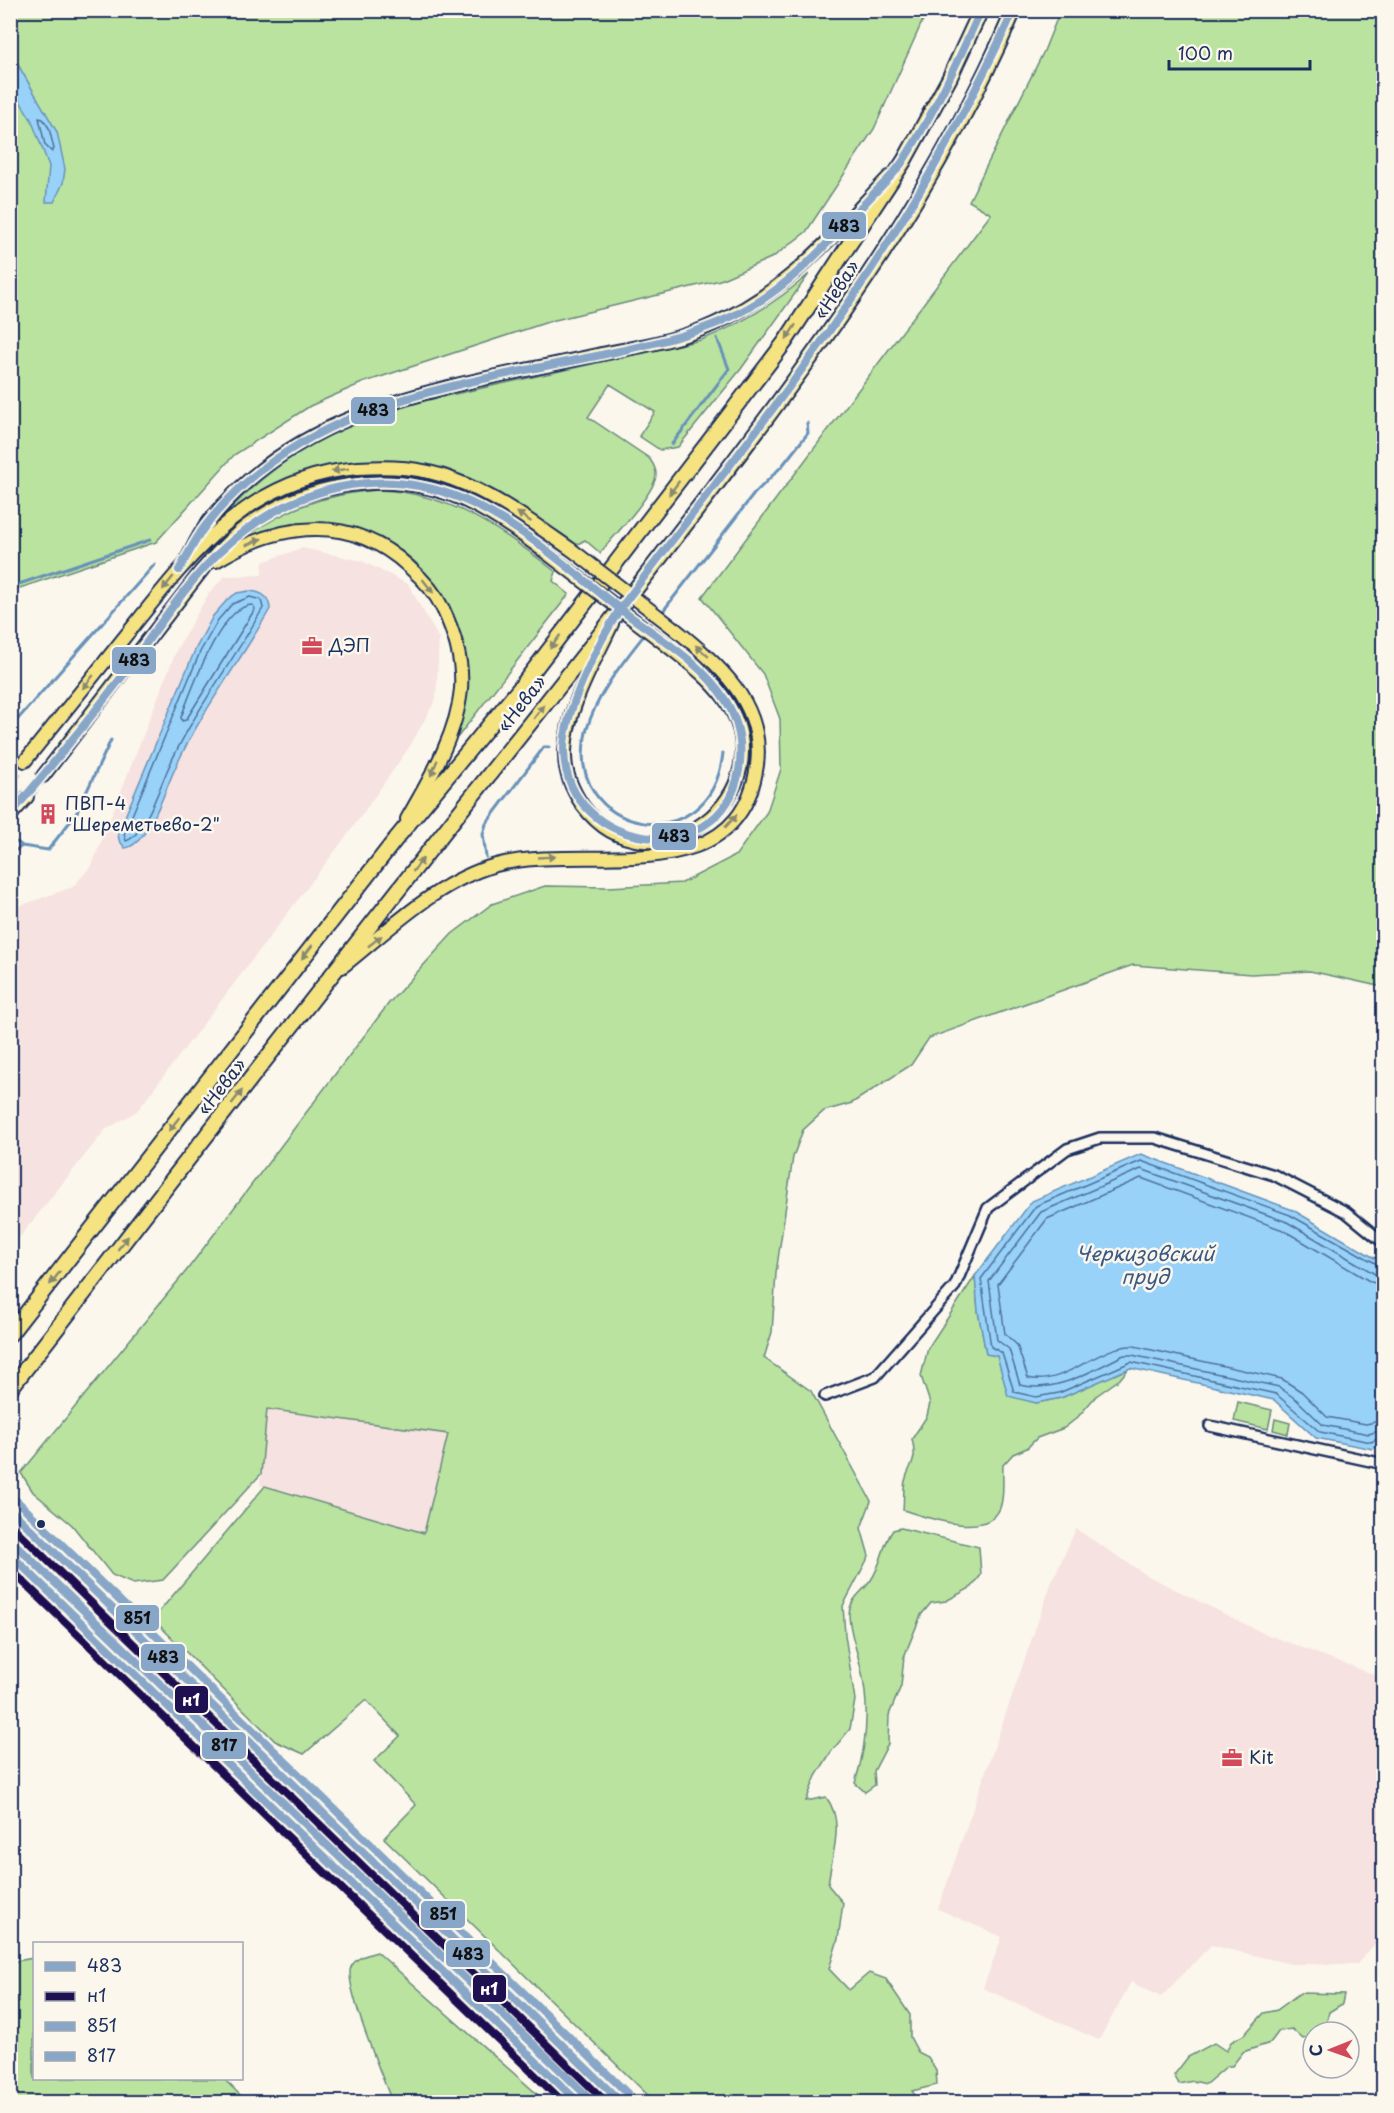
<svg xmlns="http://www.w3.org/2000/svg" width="1394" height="2113" font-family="'Playpen Sans',sans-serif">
  <rect width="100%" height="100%" fill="#fbf7ec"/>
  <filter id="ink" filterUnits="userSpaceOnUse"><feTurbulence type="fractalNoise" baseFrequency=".0167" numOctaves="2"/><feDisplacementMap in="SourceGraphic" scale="12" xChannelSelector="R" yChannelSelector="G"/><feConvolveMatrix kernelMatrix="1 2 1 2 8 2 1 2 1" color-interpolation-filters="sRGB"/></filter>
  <g filter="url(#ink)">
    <path fill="#f6e2e0" d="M302,548L362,561L408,584L439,639L436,699L410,746L354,826L137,1111L105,1130L11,1248V909L73,887L92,865L177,649L209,593L225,576L262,575L263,562Z
      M267,1409L448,1434L424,1533L260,1485Z
      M1076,1529L1148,1576L1263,1633L1383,1678V1935L1357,1964H1291L1211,1945L1161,1997L1131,1982L1099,2040L983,1988L1002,1937L938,1909L1051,1584Z"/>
    <path fill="#bae39f" stroke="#6a897e" stroke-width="1.5" d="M15,11H927L874,129L806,232L773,257L720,280L551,321L362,383L310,406L234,455L156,542L11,591L10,16Z
      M1060,11H1383V987L1310,971L1251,974L1133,965L929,1038L911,1065L852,1103L824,1111L803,1130L793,1157L776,1273L772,1332L764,1358L811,1391L871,1501L861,1528L869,1556L843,1606L845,1635L855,1700L850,1729L831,1752L816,1776L806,1801L826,1797C846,1823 831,1855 828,1885L843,1903L838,1939L829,1969L849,1990L869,1973L886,1979L910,2015V2037L918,2052L928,2057L936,2070L937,2085L912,2091L920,2102H655L384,1838L416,1805L374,1761L400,1736L366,1700L304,1754L275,1741L153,1619L265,1486L424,1533L448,1434L267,1409L261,1474L163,1580L133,1584L112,1575L72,1525L33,1492L21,1473L187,1270L389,1003L452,934L492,904L545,886L609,887L682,883L736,855L767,812L781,769L780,719L763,674L702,597L991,214L969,201L1044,51Z
      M809,274L741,369L678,447L660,450L639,436L655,412L610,384L588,417L649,458C654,465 658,472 655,480C649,499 614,536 600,553L585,540L576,545C543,523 512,498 476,482C387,442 299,461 223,517C278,455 344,422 423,401L701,340C742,324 776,303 809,274Z
      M378,490C449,492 501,529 556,572L553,581L569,594L457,738C500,595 373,474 236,544C280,510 323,494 378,490Z
      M975,1276L978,1311L986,1353L997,1356L1036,1403L1061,1398L1129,1368L1120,1379L1096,1396L1077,1418L1064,1428L1037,1438L1027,1448L1013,1454L1003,1465C1002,1479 1005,1495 1000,1508C987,1540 926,1517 903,1510C904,1501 903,1490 905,1481C910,1461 918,1465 912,1439L927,1416L930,1403L921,1376L928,1348Z
      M1238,1402L1272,1410L1268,1429L1234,1421Z
      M1275,1419L1290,1423L1288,1434L1273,1430Z
      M901,1528L979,1547L981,1575L972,1587L946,1601L931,1603L921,1615L904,1657L901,1686L889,1715L888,1744L874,1771L875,1785L865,1792L855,1783C867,1745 870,1707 861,1669C858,1652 849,1632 849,1614C850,1598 863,1592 871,1580C882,1564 882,1545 893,1530Z
      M377,1952L546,2102H392C384,2080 343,1984 351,1967C356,1957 367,1955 377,1952Z
      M34,1958V2078L224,2079L247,2102H11V1962Z
      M1300,1993L1344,1994L1342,2004L1329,2012L1326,2025L1320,2032H1313V2036L1303,2039L1292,2029L1279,2031L1270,2043L1243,2052L1232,2066H1227L1206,2084L1193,2081L1179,2084L1174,2075L1188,2057L1214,2043L1226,2051L1231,2042L1244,2035L1264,2013L1277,2010Z"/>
    <path fill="#99d2f8" stroke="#6791ba" stroke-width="1.5" d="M17,63L57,132L65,169L63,183L54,202H46L49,166L31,119L11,87V65Z
      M249,591C262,592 269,596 270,609C239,664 198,715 173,773C165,791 147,846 125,848L119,840L118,833L195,650L213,616L228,599L237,593Z
      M1141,1154L1293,1210L1383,1263V1441L1373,1449L1316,1438L1274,1400L1130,1368L1061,1398L1036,1403L1008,1396L997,1356L986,1354L978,1311L975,1276L1032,1201Z"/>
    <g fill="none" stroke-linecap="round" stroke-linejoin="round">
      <path stroke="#4d709c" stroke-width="1.5" d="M39,118L43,119L49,128L54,149L52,152L45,145Z
        M250,597L261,600L263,608C232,663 192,714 167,771C160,787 143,837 126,841L124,834L128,825L200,652L218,620L232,604Z
        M253,605L255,609L186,720L182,721L181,717C192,691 220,604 253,605Z
        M1384,1268L1290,1215L1141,1161L1036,1206L981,1279L991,1347L1002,1353L1014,1392L1036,1397L1059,1393L1131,1362L1276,1394L1320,1432L1371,1442L1384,1436
        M1384,1276L1375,1274L1287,1222L1141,1169L1041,1212L989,1281L997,1340L1009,1349L1020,1385C1057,1394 1092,1370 1124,1355H1132L1279,1387L1297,1400L1323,1425L1369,1434L1384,1429
        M1384,1285L1371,1282L1283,1230L1141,1178L1047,1219L998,1284L1005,1334L1017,1345L1028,1378C1066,1387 1098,1344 1134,1346L1282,1379L1302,1392L1327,1417L1366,1424L1384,1420"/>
      <path stroke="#6791ba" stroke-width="3" d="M672,444L729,369L717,338
        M10,587L150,540
        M660,615L754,494L782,466L808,433L807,423
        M645,634C622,663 596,695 586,732C561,833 711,865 723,753
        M10,728L155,564
        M17,842L22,846L48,850L76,814L111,740
        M10,854L22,846
        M486,857L483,834L486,824L544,747H549
        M10,867L13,873"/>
      <path stroke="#cecfd0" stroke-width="12" stroke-dasharray="12 6" stroke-linecap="butt" d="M10,781L25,761
        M27,797L43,776"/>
      <g stroke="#1b2f5e" stroke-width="14">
        <path id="minor" d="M825,1396L875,1377L955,1286L988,1208L1067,1149L1100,1138H1155L1274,1175L1346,1212L1384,1243
          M1210,1426L1384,1464"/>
      </g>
      <g stroke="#1b2f5e" stroke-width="16">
        <path id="major" d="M216,561C279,522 351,513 409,567C423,579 435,592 443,609C455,634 463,661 461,689C457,735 429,780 407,819
          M185,563C192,550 198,535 207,524C301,402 457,386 597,355C636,347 678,341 714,324C791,289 832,236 889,177
          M612,624C594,663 567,707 565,751C564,770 572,790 583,806C651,897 792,794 724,698C708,676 685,660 664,643
          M25,761C59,719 93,676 127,634C191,554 248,477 358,468C390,466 421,467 452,479C496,495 533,523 572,550
          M43,776L202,570C218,552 235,533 255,520C318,479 403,470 470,503C503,519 532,542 561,564
          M10,816L27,797
          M342,967C389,930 437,881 496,865C583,841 739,897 757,765C765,703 718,664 675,629
          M10,1509L621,2102
          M10,1554L578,2102"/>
      </g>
      <g stroke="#1b2f5e" stroke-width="18">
        <path id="highway" d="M10,1334L395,840L520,688L785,342L904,161L949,79L981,10
          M10,1389C180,1169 350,950 523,732C589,649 654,566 718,482C833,332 939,185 1014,10"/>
      </g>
      <use href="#minor" stroke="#fbf7ec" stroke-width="9"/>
      <use href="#major" stroke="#f5e382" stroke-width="12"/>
      <use href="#highway" stroke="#f5e382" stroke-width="14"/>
      <g stroke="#1b2f5e" stroke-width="16" stroke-linecap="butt">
        <path id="major-bridge" d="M572,550L675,629
          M561,564L664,643"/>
      </g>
      <use href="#major-bridge" stroke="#f5e382" stroke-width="12"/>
      <g stroke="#fbf7ec" stroke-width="12">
        <path id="bus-1" d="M179,570C188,555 195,539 206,525C302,402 458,385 601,355C651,344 703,334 748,308C795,282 831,239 867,201C879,187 896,174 905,158C935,111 958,61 981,10
          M620,609C657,637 701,661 726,701C739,722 743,746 739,770C722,873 566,853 564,751C563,713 599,641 620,609Z
          M620,609C710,489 806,373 886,246C935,170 976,92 1014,10
          M10,815C49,769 87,722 124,674C150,639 174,601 203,569C269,496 366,460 460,498C520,523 570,570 620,609
          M10,1509L621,2102
          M10,1554L578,2102"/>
      </g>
      <g stroke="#fbf7ec" stroke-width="12">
        <path id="bus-2" d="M10,1524L606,2102
          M10,1569L563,2102"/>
      </g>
      <g stroke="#fbf7ec" stroke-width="12">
        <path id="bus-3" d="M17,1501L628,2094"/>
      </g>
      <g stroke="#fbf7ec" stroke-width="12">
        <path id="bus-4" d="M17,1546L585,2094"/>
      </g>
      <use href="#bus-1" stroke="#88a6c7" stroke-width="8"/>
      <use href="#bus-2" stroke="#1f1051" stroke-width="8"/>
      <use href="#bus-3" stroke="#88a6c7" stroke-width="8"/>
      <use href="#bus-4" stroke="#88a6c7" stroke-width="8"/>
    </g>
    <defs><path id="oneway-solid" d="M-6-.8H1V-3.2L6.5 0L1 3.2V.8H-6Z" transform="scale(1.5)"/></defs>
    <g fill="#888970">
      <use href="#oneway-solid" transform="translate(791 332) rotate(123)"/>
      <use href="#oneway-solid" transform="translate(340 470) rotate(171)"/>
      <use href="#oneway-solid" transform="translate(674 488) rotate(127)"/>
      <use href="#oneway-solid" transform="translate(524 517) rotate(-146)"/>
      <use href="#oneway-solid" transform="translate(254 542) rotate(-24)"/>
      <use href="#oneway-solid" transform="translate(168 583) rotate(129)"/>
      <use href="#oneway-solid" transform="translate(428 586) rotate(52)"/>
      <use href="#oneway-solid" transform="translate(555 642) rotate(127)"/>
      <use href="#oneway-solid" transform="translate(702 651) rotate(-139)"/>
      <use href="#oneway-solid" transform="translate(88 682) rotate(129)"/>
      <use href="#oneway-solid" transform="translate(539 712) rotate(-52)"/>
      <use href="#oneway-solid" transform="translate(434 768) rotate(113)"/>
      <use href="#oneway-solid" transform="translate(731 821) rotate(-48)"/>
      <use href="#oneway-solid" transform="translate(547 857) rotate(-3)"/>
      <use href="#oneway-solid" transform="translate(418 865) rotate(-52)"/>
      <use href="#oneway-solid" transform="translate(375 941) rotate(-38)"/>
      <use href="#oneway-solid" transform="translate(307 952) rotate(128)"/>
      <use href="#oneway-solid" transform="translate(237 1097) rotate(-52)"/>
      <use href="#oneway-solid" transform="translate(174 1124) rotate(128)"/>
      <use href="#oneway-solid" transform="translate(123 1243) rotate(-52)"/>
      <use href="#oneway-solid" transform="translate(55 1278) rotate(128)"/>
    </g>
  </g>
  <defs>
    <g id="office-bare" transform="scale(1.62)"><path d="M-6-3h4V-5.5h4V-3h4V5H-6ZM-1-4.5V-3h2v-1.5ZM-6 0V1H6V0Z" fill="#d1495b" stroke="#fbf7ec" stroke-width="2.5" paint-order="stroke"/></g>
    <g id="building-bare" transform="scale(1.62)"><path d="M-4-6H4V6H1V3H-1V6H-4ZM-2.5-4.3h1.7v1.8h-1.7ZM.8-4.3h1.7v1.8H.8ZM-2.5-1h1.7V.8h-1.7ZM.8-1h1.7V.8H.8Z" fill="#d1495b" stroke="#fbf7ec" stroke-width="2.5" paint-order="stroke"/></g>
  </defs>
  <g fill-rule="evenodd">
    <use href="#office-bare" x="312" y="646"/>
    <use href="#building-bare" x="48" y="814"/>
    <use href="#office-bare" x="1232" y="1758"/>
  </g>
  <circle fill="#1b2f5e" stroke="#fbf7ec" stroke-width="2" cx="41" cy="1524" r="5"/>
  <g text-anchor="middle" stroke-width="5" stroke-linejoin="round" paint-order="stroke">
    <g font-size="18" fill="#1b2f5e" stroke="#fbf7ec">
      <text transform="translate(837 290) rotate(-57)" y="6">«Нева»</text>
      <text transform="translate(522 704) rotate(-52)" y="6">«Нева»</text>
      <text transform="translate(222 1087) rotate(-52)" y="6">«Нева»</text>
    </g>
    <g font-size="18" fill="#1b2f5e" stroke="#fbf7ec" text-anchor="start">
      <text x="329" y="652">ДЭП</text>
      <text x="65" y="810">ПВП-4<tspan x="65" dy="21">"Шереметьево-2"</tspan></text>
      <text x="1249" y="1764">Kit</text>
    </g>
    <g font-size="20" font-style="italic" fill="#3a5884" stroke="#fbf7ec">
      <text x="1145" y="1261">Черкизовский<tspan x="1145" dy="23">пруд</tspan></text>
    </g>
  </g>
  <g stroke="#fbf7ec" stroke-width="2">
    <rect x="821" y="211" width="46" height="29" rx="6" fill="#88a6c7"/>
    <rect x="350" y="396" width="46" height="29" rx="6" fill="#88a6c7"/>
    <rect x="111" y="646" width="46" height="29" rx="6" fill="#88a6c7"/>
    <rect x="651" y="822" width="46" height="29" rx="6" fill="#88a6c7"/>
    <rect x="115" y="1604" width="45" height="28" rx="6" fill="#88a6c7"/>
    <rect x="140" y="1643" width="46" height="29" rx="6" fill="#88a6c7"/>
    <rect x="174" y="1685" width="35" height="29" rx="6" fill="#1f1051"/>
    <rect x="201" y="1731" width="46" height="29" rx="6" fill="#88a6c7"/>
    <rect x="420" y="1900" width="46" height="29" rx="6" fill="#88a6c7"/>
    <rect x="445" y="1939" width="46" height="29" rx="6" fill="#88a6c7"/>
    <rect x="472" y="1974" width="35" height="29" rx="6" fill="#1f1051"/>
  </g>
  <g font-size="16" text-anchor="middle" font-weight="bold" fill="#fff">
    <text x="191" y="1706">н1</text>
    <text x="489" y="1995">н1</text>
  </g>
  <g font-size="16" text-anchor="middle" font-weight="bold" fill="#111">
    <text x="844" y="232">483</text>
    <text x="373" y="416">483</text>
    <text x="134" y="666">483</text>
    <text x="674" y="842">483</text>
    <text x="137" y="1624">851</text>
    <text x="163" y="1663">483</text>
    <text x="224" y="1751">817</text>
    <text x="443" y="1920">851</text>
    <text x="468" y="1960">483</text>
  </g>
  <rect width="1394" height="2113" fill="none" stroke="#fbf7ec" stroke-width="36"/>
  <rect x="18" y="18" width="1358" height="2077" fill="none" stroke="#1b2f5e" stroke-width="2" filter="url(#ink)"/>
  <rect x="33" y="1942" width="210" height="138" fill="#fbf7ec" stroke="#a1a7b3" stroke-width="1.5"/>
  <rect x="45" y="1962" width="30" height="9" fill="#88a6c7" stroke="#a1a7b3" stroke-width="1.5"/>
  <text x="87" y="1972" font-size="18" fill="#1b2f5e">483</text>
  <rect x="45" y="1992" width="30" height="9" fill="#1f1051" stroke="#a1a7b3" stroke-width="1.5"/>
  <text x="87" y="2002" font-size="18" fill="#1b2f5e">н1</text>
  <rect x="45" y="2022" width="30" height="9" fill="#88a6c7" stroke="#a1a7b3" stroke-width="1.5"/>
  <text x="87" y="2032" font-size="18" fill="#1b2f5e">851</text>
  <rect x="45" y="2052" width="30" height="9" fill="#88a6c7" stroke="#a1a7b3" stroke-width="1.5"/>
  <text x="87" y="2062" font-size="18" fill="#1b2f5e">817</text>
  <g transform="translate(1331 2050) rotate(269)"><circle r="28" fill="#fbf7ec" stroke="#a1a7b3" stroke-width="1.5"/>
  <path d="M0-4.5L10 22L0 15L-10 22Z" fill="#d1495b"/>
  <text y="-9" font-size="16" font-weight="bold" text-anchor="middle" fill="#1b2f5e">С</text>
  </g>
  <path d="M1169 60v9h141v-9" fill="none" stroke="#1b2f5e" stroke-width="3"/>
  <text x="1178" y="60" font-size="18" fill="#1b2f5e" stroke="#fbf7ec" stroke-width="4.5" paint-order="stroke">100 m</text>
</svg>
